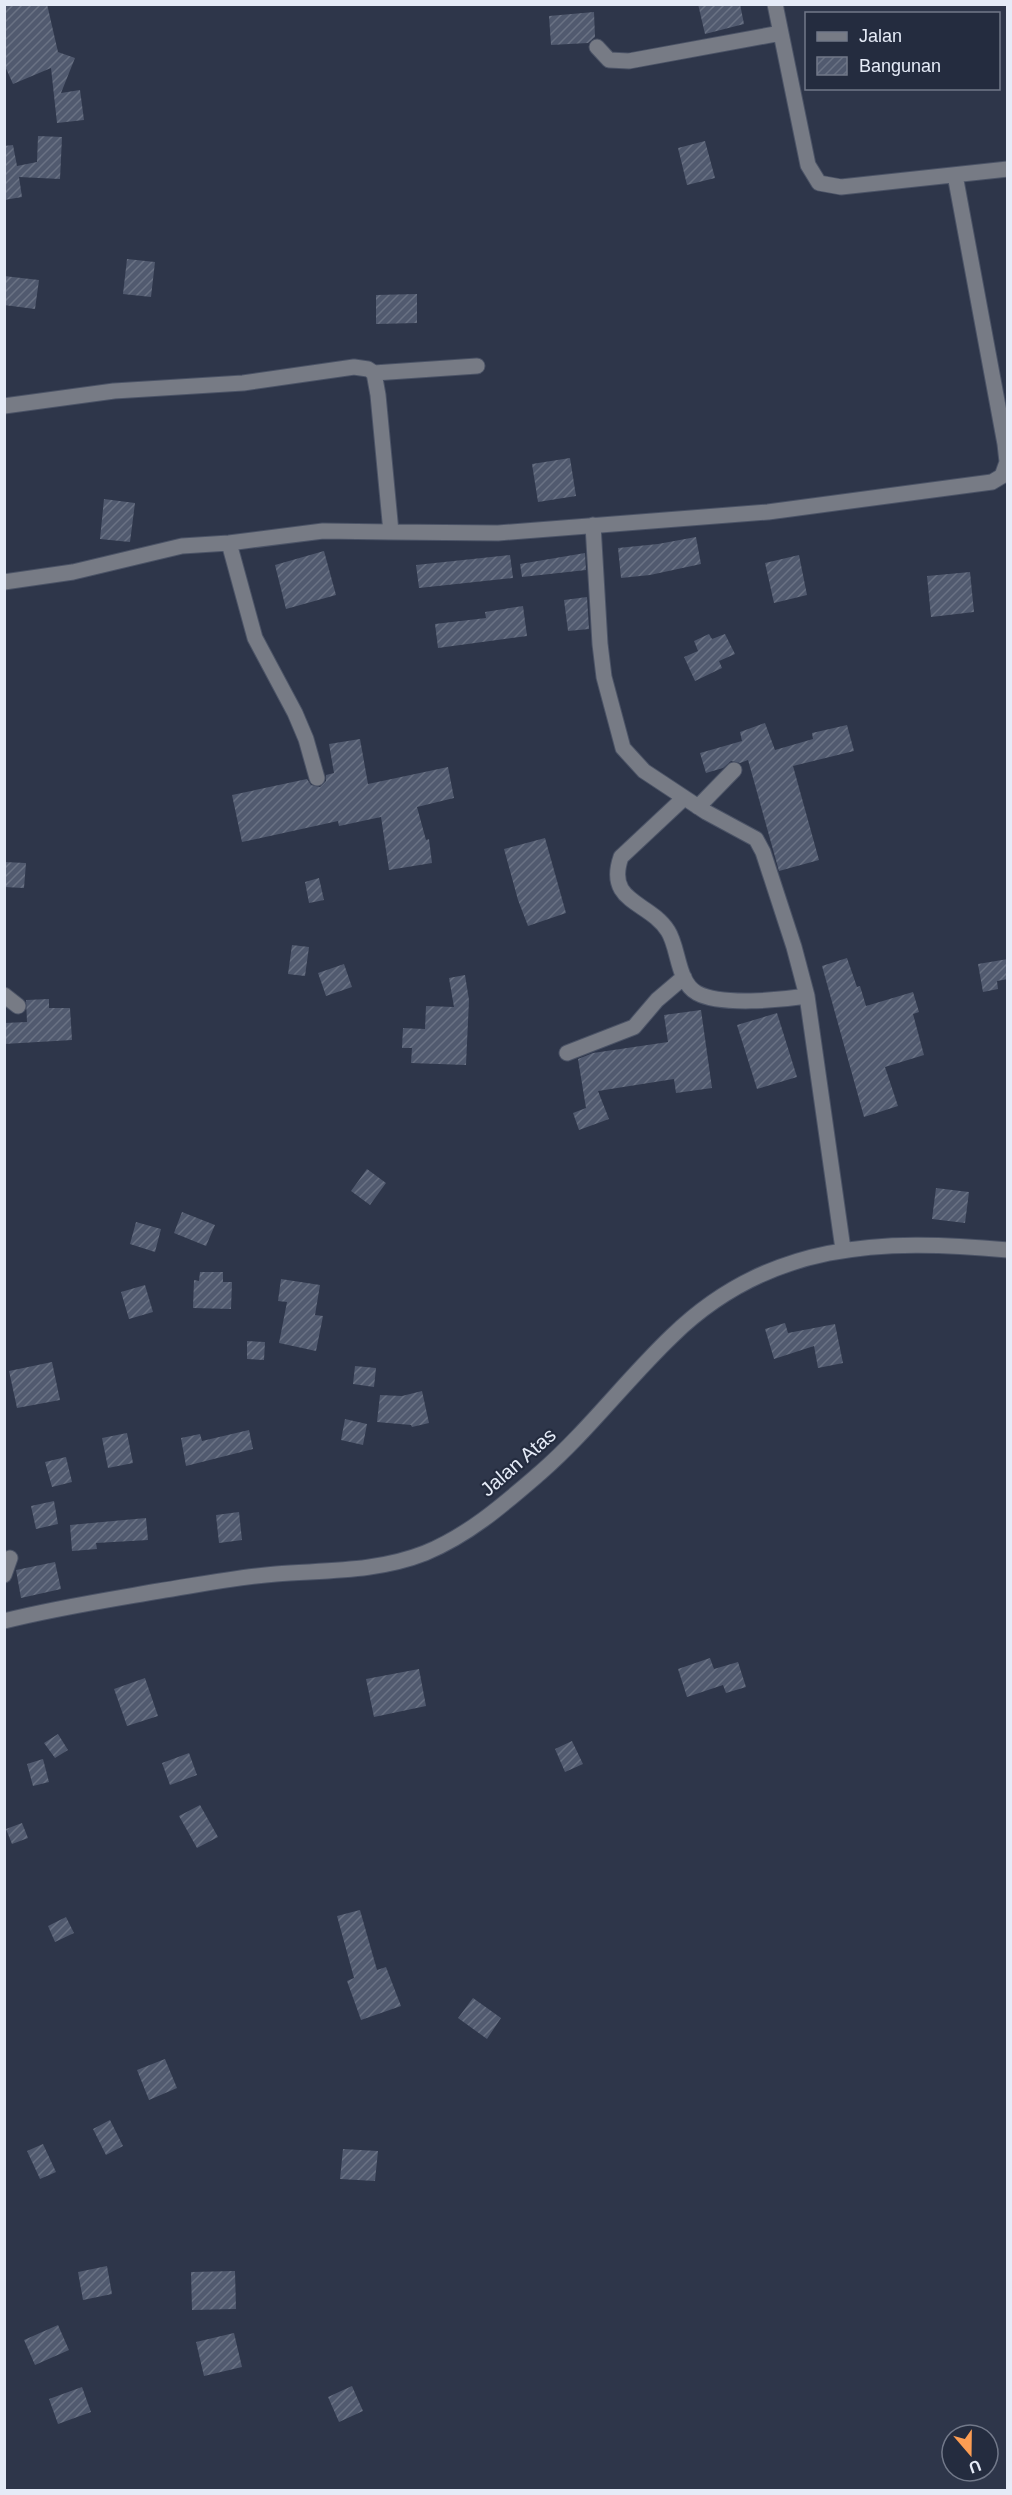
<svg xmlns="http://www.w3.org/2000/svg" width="1012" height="2495" font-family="Helvetica,sans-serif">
  <defs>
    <pattern id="building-hatch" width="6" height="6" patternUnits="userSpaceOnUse" patternTransform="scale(1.5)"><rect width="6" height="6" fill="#515a6f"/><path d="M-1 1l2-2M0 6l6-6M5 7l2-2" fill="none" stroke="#6a7284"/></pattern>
  </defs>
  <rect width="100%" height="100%" fill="#2e364a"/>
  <path fill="url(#building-hatch)" d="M4,4H47L58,52L75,58L61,93L80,90L84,120L57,123L51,68L13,84L4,64Z
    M698,4H740L744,24L705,34Z
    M594,12L595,37L588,43L551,45L549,16Z
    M38,136L62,137L60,179L19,177L22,197L4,200V146L13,145L17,166L37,162Z
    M705,141L715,178L687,185L678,148Z
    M127,259L155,262L151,297L123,294Z
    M4,276L39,280L35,309L4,305Z
    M417,294V323L376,324V295Z
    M570,458L576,496L538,502L532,464Z
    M104,499L135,503L130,542L100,539Z
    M696,537L701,564L650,575L621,578L618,548L658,544Z
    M324,551L336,595L286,609L275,565Z
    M585,553L586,570L522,577L520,564Z
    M510,555L513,578L419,588L416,565Z
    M799,555L807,595L774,603L765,563Z
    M970,572L974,612L931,617L927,576Z
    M587,597L589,629L568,631L564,600Z
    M523,606L527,636L438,648L435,624L486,618L485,612Z
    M709,634L712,639L725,634L735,654L719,661L722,668L695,681L684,657L698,651L694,641Z
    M765,723L775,750L813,739L812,733L847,725L854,751L793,766L819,860L779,871L748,760L740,763L731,761L723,768L706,773L700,753L742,741L740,732Z
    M360,739L368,784L448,767L454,798L417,807L426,840L429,839L432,863L389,870L381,817L339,826L338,821L242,842L232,795L307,779L311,785L320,787L326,781V775L334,773L329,744Z
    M545,838L566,913L528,926L518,900L504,849Z
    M4,862L26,863L24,888L4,887Z
    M319,878L324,900L309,903L305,882Z
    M292,945L309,947L305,976L288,974Z
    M847,958L857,987L860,986L866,1006L913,992L919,1012L913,1014L924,1055L885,1067L898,1106L864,1117L822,966Z
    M1008,959V979L997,981L998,989L983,992L978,964Z
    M344,964L352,987L326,996L318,973Z
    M465,975L469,1000L466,1065L411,1063L412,1048H402L403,1028L425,1029L426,1006L454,1007L449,978Z
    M49,999V1008H70L72,1040L4,1044V1023L27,1022L26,1000Z
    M701,1010L712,1088L676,1093L674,1079L598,1091L609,1119L579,1130L573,1113L586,1108L578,1059L593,1053L668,1042L664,1015Z
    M777,1013L797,1077L757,1089L737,1025Z
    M367,1169L386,1183L370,1205L351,1191Z
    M936,1188L969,1192L965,1223L932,1219Z
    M182,1212L215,1225L206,1246L174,1233Z
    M136,1222L161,1229L155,1252L130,1244Z
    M200,1272H223V1282H232L231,1309L193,1308L194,1280L199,1281Z
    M281,1279L320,1285L315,1315L323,1316L316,1351L279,1343L287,1302L278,1301Z
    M145,1285L153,1312L129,1319L121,1292Z
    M785,1323L788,1333L835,1324L843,1363L818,1368L814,1346L774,1359L765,1329Z
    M247,1341L265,1342L264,1360L247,1359Z
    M52,1362L60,1400L17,1408L9,1371Z
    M355,1366L376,1368L374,1387L353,1384Z
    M422,1391L429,1423L412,1427L411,1425L377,1422L380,1395L402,1396Z
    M345,1419L367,1424L363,1445L341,1440Z
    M249,1430L253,1449L186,1466L181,1438L200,1434L202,1441Z
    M127,1433L133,1463L108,1468L102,1438Z
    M66,1457L72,1482L52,1487L45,1462Z
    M54,1501L58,1524L36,1529L31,1506Z
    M239,1512L242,1540L219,1543L216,1515Z
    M146,1518L148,1540L96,1543L97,1549L72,1551L70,1525Z
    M55,1562L61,1589L21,1598L16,1570Z
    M710,1658L714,1669L738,1662L746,1687L726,1693L723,1685L687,1697L678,1669Z
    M419,1669L426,1706L374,1717L366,1679Z
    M145,1678L158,1716L127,1726L114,1689Z
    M58,1734L68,1750L55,1758L44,1743Z
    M572,1741L583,1764L565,1772L555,1749Z
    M189,1753L197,1775L170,1785L162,1763Z
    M43,1759L49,1782L33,1786L27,1764Z
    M200,1805L218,1837L197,1848L179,1816Z
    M22,1823L28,1838L12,1844L6,1829Z
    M360,1910L377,1970L386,1967L401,2006L361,2020L347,1981L354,1978L337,1916Z
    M66,1917L74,1933L55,1942L48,1926Z
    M473,1998L501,2018L487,2039L458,2018Z
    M165,2059L177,2088L149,2100L137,2070Z
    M110,2120L123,2146L106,2155L93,2129Z
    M43,2144L56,2172L40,2179L27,2151Z
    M343,2149L378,2151L375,2181L340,2179Z
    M107,2266L112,2294L83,2300L78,2272Z
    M235,2271L236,2309L192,2310L191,2272Z
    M58,2325L69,2350L35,2365L24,2340Z
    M234,2333L242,2367L204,2376L196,2342Z
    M352,2386L363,2411L339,2422L328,2397Z
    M82,2387L91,2412L58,2424L49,2399Z"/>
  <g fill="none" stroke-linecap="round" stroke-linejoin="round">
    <g stroke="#4b5366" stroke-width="17">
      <path id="minor" d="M775,4L808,165L819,183L841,187L1008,169
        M597,47L609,60L629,61L781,33
        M374,373L477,366
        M4,406L114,391L243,383L354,367L368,369L374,373L378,395L391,532L323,531L229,543L182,546L73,572L4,582
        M593,525L600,644L604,677L623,748L644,771L706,812L756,839L763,852L794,947L807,996L843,1249
        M391,532L498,533L768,512L992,482L1002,476L1007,462L1005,444L955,175
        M229,543L255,638L295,713L306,739L317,778
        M684,798L621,857C605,903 649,901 668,931C679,948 677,982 697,993C721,1006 780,1000 807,996
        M698,807L734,770
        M4,995L18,1006
        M567,1053L634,1027L657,1000L684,977
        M4,1575L10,1558
        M4,1621C55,1608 107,1600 159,1591C197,1585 236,1577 276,1574C326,1570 377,1572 425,1553C469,1535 504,1504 540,1473C588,1431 626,1380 672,1336C768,1242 881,1238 1008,1250"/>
    </g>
    <use href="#minor" stroke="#777b85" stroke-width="15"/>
  </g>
  <g text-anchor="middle" stroke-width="4.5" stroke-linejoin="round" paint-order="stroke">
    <g font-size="20" fill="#e5ebf7" stroke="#242c3f">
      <text transform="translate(518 1462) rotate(-41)" y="7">Jalan Atas</text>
    </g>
  </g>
  <rect width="1012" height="2495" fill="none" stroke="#e5ebf7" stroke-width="12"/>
  <rect x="805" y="12" width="195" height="78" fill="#242c3f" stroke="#717889" stroke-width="1.5"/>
  <rect x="817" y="32" width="30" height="9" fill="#777b85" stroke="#717889" stroke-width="1.5"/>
  <text x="859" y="42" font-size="18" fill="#e5ebf7">Jalan</text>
  <rect x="817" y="57" width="30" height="18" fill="url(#building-hatch)" stroke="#717889" stroke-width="1.5"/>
  <text x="859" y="72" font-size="18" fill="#e5ebf7">Bangunan</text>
  <g transform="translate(970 2453) rotate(160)"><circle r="28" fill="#242c3f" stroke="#717889" stroke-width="1.5"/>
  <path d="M0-4.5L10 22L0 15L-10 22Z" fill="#fc9d53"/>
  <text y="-9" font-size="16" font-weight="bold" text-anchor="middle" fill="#e5ebf7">U</text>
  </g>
</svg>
